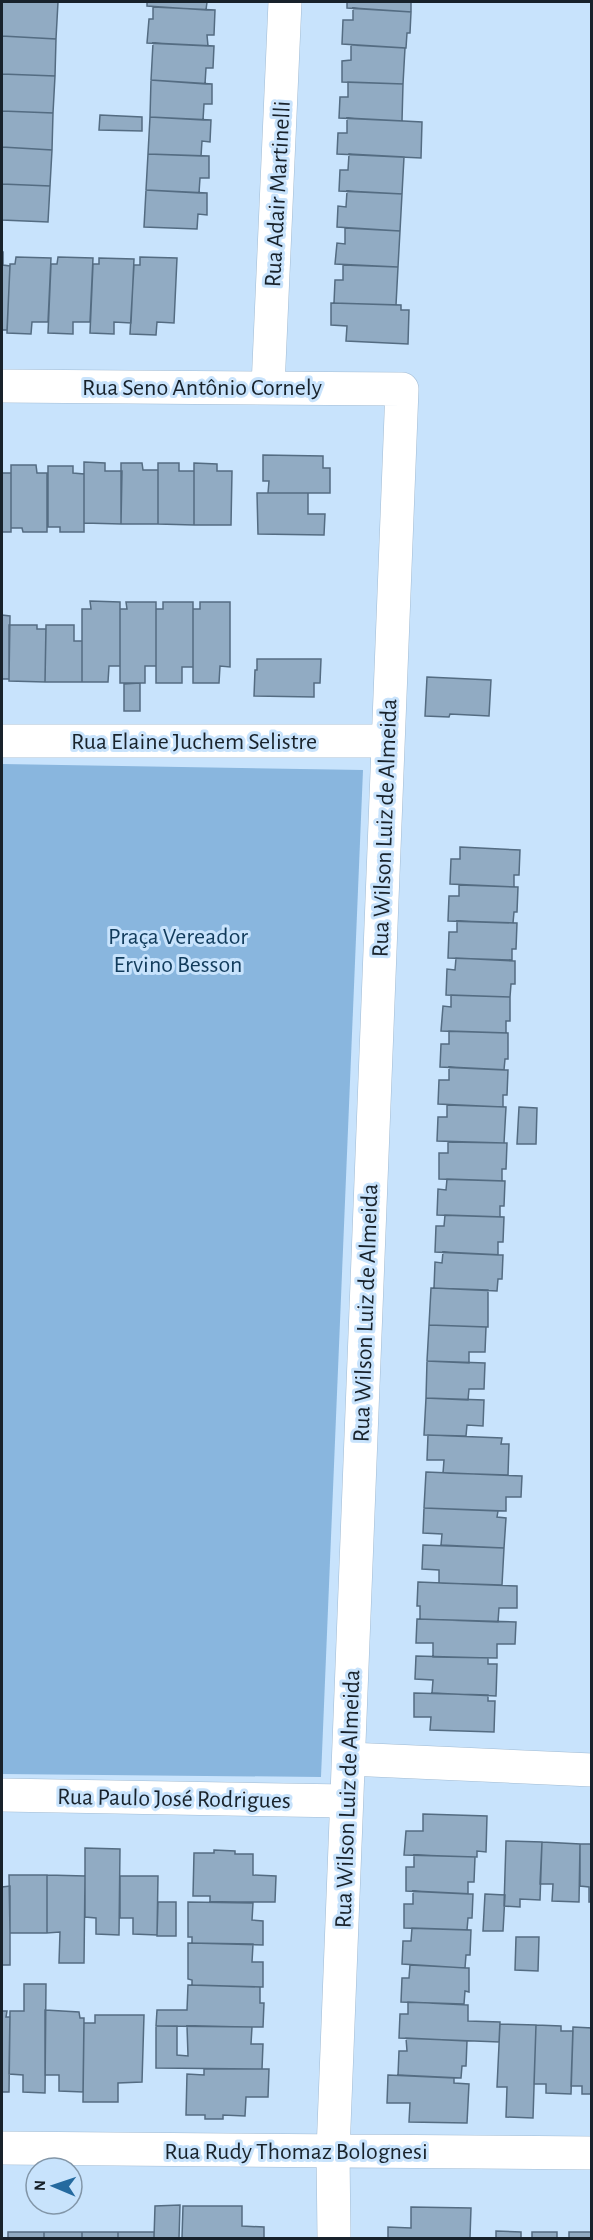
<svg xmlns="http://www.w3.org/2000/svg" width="593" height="2240" font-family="'Alegreya Sans',sans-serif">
  <rect width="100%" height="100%" fill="#c8e3fc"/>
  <path fill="#89b6de" d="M2,764L363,770L321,1777L2,1774Z"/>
  <path fill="#91abc3" stroke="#546c82" stroke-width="1.5" d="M2,2H58L56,39L2,36Z
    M147,2H207L206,10L147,6Z
    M347,2H411V12L347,8Z
    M153,7L215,10L214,35H207L208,46L147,43L149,19H153Z
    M353,8L411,12L410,33H407L406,48L342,44L343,20H353Z
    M2,36L56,39L55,76L2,74Z
    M153,43L214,46L213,68H206L205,84L151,80Z
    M351,45L405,48L403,84L342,82V61L351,60Z
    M2,74L55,76L53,113L2,111Z
    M151,80L212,84V104H204L203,120L150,117Z
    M348,82L403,84L402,121L339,118L340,97H348Z
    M2,111L53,113L52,150L2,147Z
    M100,115L142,117V131L99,130Z
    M150,117L211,120L210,142L202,141L201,156L148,154Z
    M347,118L422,122L421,158L337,154L338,133H347Z
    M2,147L52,150L50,186L2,184Z
    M148,154L209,156V178H200L199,193L146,190Z
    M349,154L404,157L402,194L339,191L340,170H348Z
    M2,184L50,186L48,222L2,220Z
    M146,190L207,193V215L198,214L197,229L144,227Z
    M347,191L402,194L400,231L337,227L338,206L346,207Z
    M345,228L400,231L398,267L335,264L337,243L345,244Z
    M2,252H3V265L10,266L7,330H2Z
    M16,257L51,258L48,322H32L31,334L7,333L10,264H15Z
    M58,257L93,258L90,322H73V334L48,333L51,264H57Z
    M140,257L177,258L174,323L157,322L156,335L130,334L134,265H140Z
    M99,258L134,259L131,323L114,322V334L90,333L93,264H99Z
    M343,265L398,267L396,305L334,303L335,280H343Z
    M331,303L401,305V310H409L408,344L346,341L347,326L331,325Z
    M263,455L323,456V468H330V493H268L269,481H263Z
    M84,462L105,463V471H122L121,524L84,523Z
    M121,463H142L143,470H158V524H121Z
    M158,463H179V471H194V525L158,524Z
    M194,463L217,464V471H232L231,525H194Z
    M11,465H36L37,473H47V532H23L22,528H11Z
    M48,466H73V473L84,474V532H60V527H48Z
    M2,473H11V532H2Z
    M257,493H308V514H325L324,535L258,534Z
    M90,601L120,602V666H109L108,682H82V609H91Z
    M126,602H156V666H145V683H120V609H127Z
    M163,602H193V667H182V683H156V609H163Z
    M200,602H230V667L220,666L219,683H193V609H200Z
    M2,615L10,616L9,679H2Z
    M9,625H37V629H46L45,682L9,681Z
    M46,625H74V641H82V682H45Z
    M257,659H321L320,683H314V697L254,696L255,670H257Z
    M427,677L491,680L489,716L450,714L449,717L425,716Z
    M140,683V711H124V684Z
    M460,847L520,850L519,875H514V887L450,884L451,859H460Z
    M459,885L518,887L517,912H514L513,923L448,921L449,896H459Z
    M457,921L517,923L516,949H512V960L448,958L449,932H457Z
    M456,958L515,961V984H511L510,997L446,995L447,969L455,970Z
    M451,995L510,997V1021H506V1033L441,1031L443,1006L451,1007Z
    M449,1031L508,1033V1059H505L504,1070L440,1067L441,1044H449Z
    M449,1067L508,1070L507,1095H503V1107L438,1104L439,1080H449Z
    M447,1105L506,1107L504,1143L437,1141L438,1117H447Z
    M519,1107L537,1108L536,1144H517Z
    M448,1142L507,1143L506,1169H502V1181L439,1179V1153H448Z
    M447,1179L505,1181L504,1206H500V1217L437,1215L438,1189L446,1190Z
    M445,1215L504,1217L503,1242H498V1255L435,1252L436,1226H444Z
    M443,1252L503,1255L502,1279H498L497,1291L434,1288L435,1262L442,1263Z
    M431,1288L488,1290V1327L429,1325Z
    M429,1325L486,1327L485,1352H469V1363L427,1361Z
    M427,1361L485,1363L484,1389H469L468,1400L426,1398Z
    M426,1398L484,1400L483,1426L467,1425L466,1436L424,1435Z
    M428,1435L502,1438L501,1444H509L508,1475L443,1473L444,1460H427Z
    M426,1472L522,1476L521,1497H506V1511L424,1508Z
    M424,1508L498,1511L497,1517L506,1518L504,1548L441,1545L442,1534L423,1533Z
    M423,1545L504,1548L502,1585L439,1583V1570L422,1569Z
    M418,1582L517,1586V1608H499L498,1622L420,1619V1606H417Z
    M417,1619L516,1622L515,1644H497V1658L433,1657V1643H416Z
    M416,1656L488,1658V1664H497L496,1696L432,1693L433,1680L415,1679Z
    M414,1693L488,1695V1701H495L494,1732L430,1730L431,1717H414Z
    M423,1814L487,1816L486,1852L477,1851V1857L404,1855L406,1831H423Z
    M506,1841L542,1842L540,1900L520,1899V1907L504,1906Z
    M542,1842L580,1844L579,1902L552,1901L553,1884H540Z
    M580,1844H592V1902H589V1887L580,1886Z
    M85,1848L120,1849L119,1935L96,1934V1918L85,1917Z
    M214,1850L235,1851V1854H253V1875L276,1876L275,1902H210V1896H193L194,1853H214Z
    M414,1855L475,1857L474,1882H468V1894L406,1891V1867H414Z
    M9,1875H47V1933H10Z
    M47,1875L85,1876L84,1963H59L60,1932L47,1933Z
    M120,1876H158L157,1935L133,1934V1918H120Z
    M10,1886V1965H2V1887Z
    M413,1891L473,1894L472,1918H468L467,1930L404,1928V1904H413Z
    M485,1894L505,1895L503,1931H483Z
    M158,1902H176V1936H157Z
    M188,1902L253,1903L252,1920L263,1921V1945L192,1943V1937H188Z
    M412,1928L471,1930L470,1955H466L465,1968L402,1964L403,1941H411Z
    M516,1937H539L538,1971L515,1970Z
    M188,1943L253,1944L252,1962H263V1987L192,1985V1980L188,1979Z
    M410,1965L469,1968V1992L465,1991L464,2004L401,2002L402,1978H409Z
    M24,1984H46L45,2093L23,2092V2075L9,2074L10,2011H24Z
    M188,1985L260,1987V2003H264L263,2027L156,2026L157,2010H187Z
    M408,2002L468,2005V2021L500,2022L499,2042L399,2038L400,2014H408Z
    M45,2010L79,2012L80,2018H84L83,2092L59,2091V2075H45Z
    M2,2011H7L6,2017H10L9,2092H2Z
    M95,2015H144L142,2082L118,2083V2102H83L84,2023H95Z
    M500,2024L536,2025L533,2118L506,2117L507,2087H497Z
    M536,2025L561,2026V2031H573L571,2094L546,2093V2084H534Z
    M156,2026H177V2055L188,2056L187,2026L252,2027L251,2044H263L262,2069L156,2068Z
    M573,2027L592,2028V2094H582V2086H571Z
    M406,2038L467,2041L466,2066H462L461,2078L398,2075L399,2051H407Z
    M204,2069H269L268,2097H246L245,2116L223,2115V2119H205V2115H186L187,2074L204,2075Z
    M388,2075L454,2078V2083L469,2084L467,2123L409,2122L410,2103H387Z
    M180,2205L179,2238H154L155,2206Z
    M183,2206H242V2226L264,2227V2238H182Z
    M411,2207L471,2208L470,2238H388V2227L411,2228Z
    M496,2231L521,2232V2238H496Z
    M8,2232H44V2238H8Z
    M44,2232H82V2238H44Z
    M82,2232H118V2238H82Z
    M118,2232H154V2238H118Z
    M532,2232H557V2238H532Z
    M569,2232H592V2238H569Z"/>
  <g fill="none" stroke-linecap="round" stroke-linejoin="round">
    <g stroke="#a1bbd3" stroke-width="34">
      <path id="street" d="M2,386L402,389L333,2152L334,2238
        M268,387L285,2
        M2,741H387
        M349,1759L592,1770
        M2,1795L346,1801
        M2,2148L592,2153"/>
    </g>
    <use href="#street" stroke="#fff" stroke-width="33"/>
  </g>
  <g text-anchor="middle" stroke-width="6" stroke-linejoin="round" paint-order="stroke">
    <g font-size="24" fill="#18222b" stroke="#c8e3fc">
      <text transform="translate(277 194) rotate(-87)" y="8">Rua Adair Martinelli</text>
      <text x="202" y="395">Rua Seno Antônio Cornely</text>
      <text x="194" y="749">Rua Elaine Juchem Selistre</text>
      <text transform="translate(384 828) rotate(-88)" y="8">Rua Wilson Luiz de Almeida</text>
      <text transform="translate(365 1313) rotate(-88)" y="8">Rua Wilson Luiz de Almeida</text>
      <text transform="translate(174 1798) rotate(1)" y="8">Rua Paulo José Rodrigues</text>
      <text transform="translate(347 1799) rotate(-88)" y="8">Rua Wilson Luiz de Almeida</text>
      <text x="296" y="2159">Rua Rudy Thomaz Bolognesi</text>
    </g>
    <g font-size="24" fill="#113b5b" stroke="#c8e3fc">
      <text x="178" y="944">Praça Vereador<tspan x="178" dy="28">Ervino Besson</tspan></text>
    </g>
  </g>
  <rect width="593" height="2240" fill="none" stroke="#18222b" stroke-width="6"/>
  <g transform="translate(54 2186) rotate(272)"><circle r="28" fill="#c8e3fc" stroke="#8296a8" stroke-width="1.5"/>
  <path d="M0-4.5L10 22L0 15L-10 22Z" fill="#256a9f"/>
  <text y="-9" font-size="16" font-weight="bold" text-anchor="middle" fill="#18222b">N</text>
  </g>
</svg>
